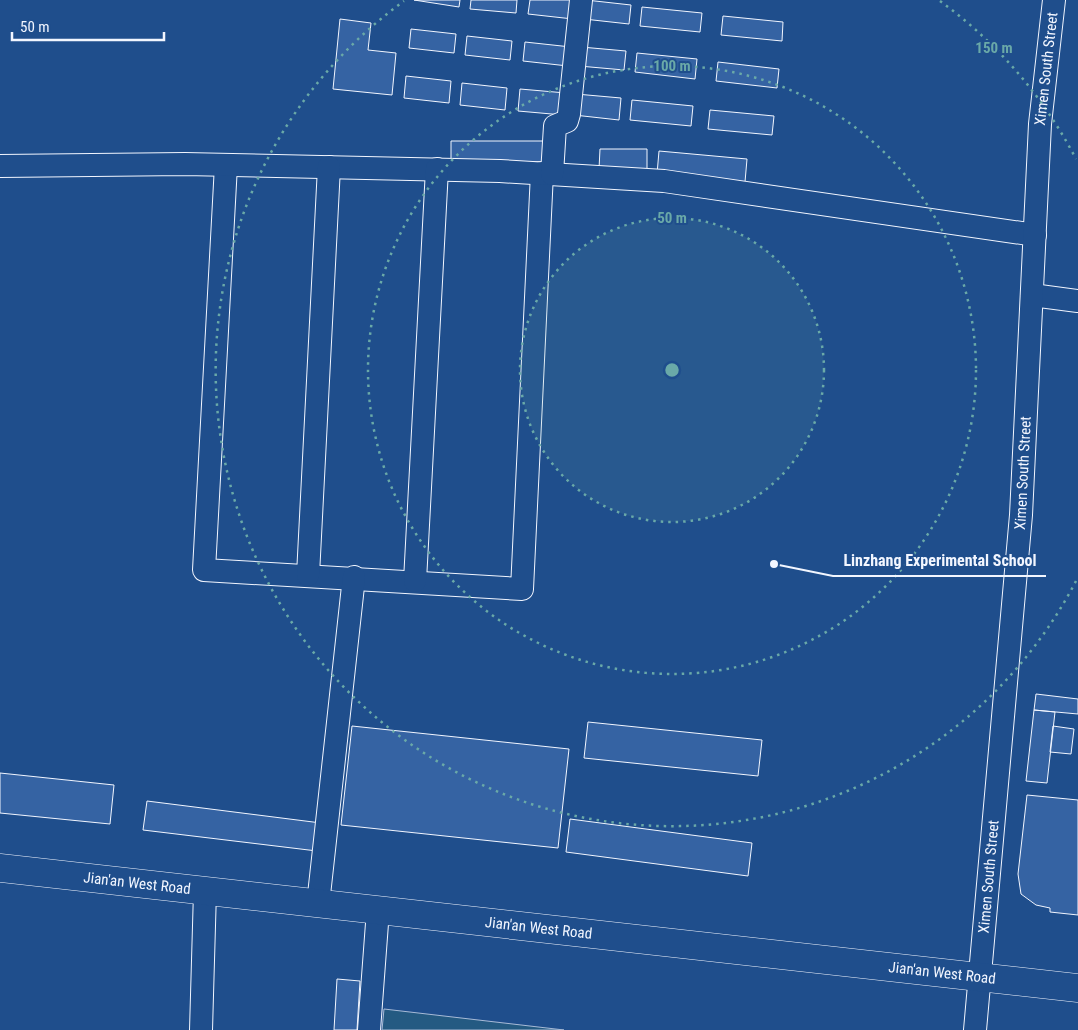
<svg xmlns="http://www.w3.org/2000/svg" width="1078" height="1030" font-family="'Roboto Condensed',sans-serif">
  <rect width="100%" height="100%" fill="#1f4e8c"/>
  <path fill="#245a82" stroke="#a8bbd7" d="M384,1009L564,1030H382Z"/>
  <path fill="#3563a3" stroke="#f2f6ff" d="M414,0H460L459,7Z
    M471,0H517L516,13L470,9Z
    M530,0H575L573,19L528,14Z
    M586,0L631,5L629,24L584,19Z
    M642,7L702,13L700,32L640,26Z
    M723,16L783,22L782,41L721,35Z
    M340,19L371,23L368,50L396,53L392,95L333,89Z
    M411,29L456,34L454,53L409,48Z
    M467,36L512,41L510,60L465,55Z
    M525,42L571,47L568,66L523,61Z
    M581,47L626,51L624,70L579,66Z
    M637,53L697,59L695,79L635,72Z
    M718,62L779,69L777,88L716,81Z
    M406,76L451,81L449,103L404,98Z
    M462,83L507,88L505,110L460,105Z
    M520,89L566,93L563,115L518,111Z
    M576,94L621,98L619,120L574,115Z
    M632,100L693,106L691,126L630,120Z
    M710,110L774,116L772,135L708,129Z
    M451,141H543V162L451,161Z
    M600,149H647V170L599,169Z
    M659,151L747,159L745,182L657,174Z
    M1036,694L1078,699V714L1034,710Z
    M1034,710L1055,712L1047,783L1026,781Z
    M588,722L762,740L758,776L584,758Z
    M352,726L569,749L558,848L341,825Z
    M1053,726L1074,729L1071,754L1050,752Z
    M0,773L114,785L110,824L0,813Z
    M1027,795L1078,800V915L1050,912V908L1036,905L1021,894L1018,874Z
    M147,801L321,823L317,851L143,830Z
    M570,819L752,843L748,876L566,852Z
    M337,979L360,981L357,1030H334Z"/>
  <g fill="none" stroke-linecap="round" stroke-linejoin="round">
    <g stroke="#f2f6ff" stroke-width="24">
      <g id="minor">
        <path d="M226,165L204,570L522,589L542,173"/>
        <path d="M0,166L185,164L500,171L664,181L1035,235"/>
        <path d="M552,174L555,126L567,121L569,114L581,0"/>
        <path d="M1032,295L1078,301"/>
        <path d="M308,575L329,167"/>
        <path d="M415,581L437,169"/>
        <path d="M318,904L354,577"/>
        <path d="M201,1030L205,891"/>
        <path d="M369,1030L378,910"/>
        <path id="s1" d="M975,1030L1021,515L1040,124L1054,0"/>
      </g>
    </g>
    <g stroke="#f2f6ff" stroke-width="29">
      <g id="major">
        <path id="s2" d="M0,868L1078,988"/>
      </g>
    </g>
    <use href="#minor" stroke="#1f4e8c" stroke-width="22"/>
    <use href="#major" stroke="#1f4e8c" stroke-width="28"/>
  </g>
  <circle cx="672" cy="370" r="152" fill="#6aa9a8" fill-opacity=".12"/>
  <g fill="none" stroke="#6aa9a8" stroke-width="2.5" stroke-dasharray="2.5 5">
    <circle cx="672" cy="370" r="152"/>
    <circle cx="672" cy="370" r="304"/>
    <path d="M1076 581A456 456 0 1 1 404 1M940 1A456 456 0 0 1 1076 159"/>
  </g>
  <g text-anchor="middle" stroke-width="4" stroke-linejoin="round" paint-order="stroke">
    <g font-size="15" fill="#f2f6ff" stroke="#1f4e8c">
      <text dy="5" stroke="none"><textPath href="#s1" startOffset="964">Ximen South Street</textPath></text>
      <text dy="5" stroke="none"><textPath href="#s1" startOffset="559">Ximen South Street</textPath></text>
      <text dy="5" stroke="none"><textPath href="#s1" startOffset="154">Ximen South Street</textPath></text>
      <text dy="5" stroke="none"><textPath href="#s2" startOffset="138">Jian'an West Road</textPath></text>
      <text dy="5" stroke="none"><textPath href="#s2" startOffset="542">Jian'an West Road</textPath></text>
      <text dy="5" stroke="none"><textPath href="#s2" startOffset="948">Jian'an West Road</textPath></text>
    </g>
  </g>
  <circle cx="672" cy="370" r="8" fill="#6aa9a8" stroke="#1f4e8c" stroke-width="2.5"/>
  <g font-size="15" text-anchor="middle" font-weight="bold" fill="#6aa9a8" stroke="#1f4e8c" stroke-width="4" stroke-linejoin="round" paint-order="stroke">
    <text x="994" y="53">150 m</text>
    <text x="672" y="71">100 m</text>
    <text x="672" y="223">50 m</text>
  </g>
  <path fill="none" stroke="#f2f6ff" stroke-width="2" d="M774 564L833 576H1046"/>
  <circle fill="#f2f6ff" stroke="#1f4e8c" stroke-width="2" cx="774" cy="564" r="5"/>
  <g font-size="16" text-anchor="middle" font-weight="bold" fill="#f2f6ff" stroke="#1f4e8c" stroke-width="4" stroke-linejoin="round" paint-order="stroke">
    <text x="940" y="566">Linzhang Experimental School</text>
  </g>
  <path d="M12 32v8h152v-8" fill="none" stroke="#f2f6ff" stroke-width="2.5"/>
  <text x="20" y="32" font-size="15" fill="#f2f6ff" stroke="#1f4e8c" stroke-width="4" paint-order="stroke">50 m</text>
</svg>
